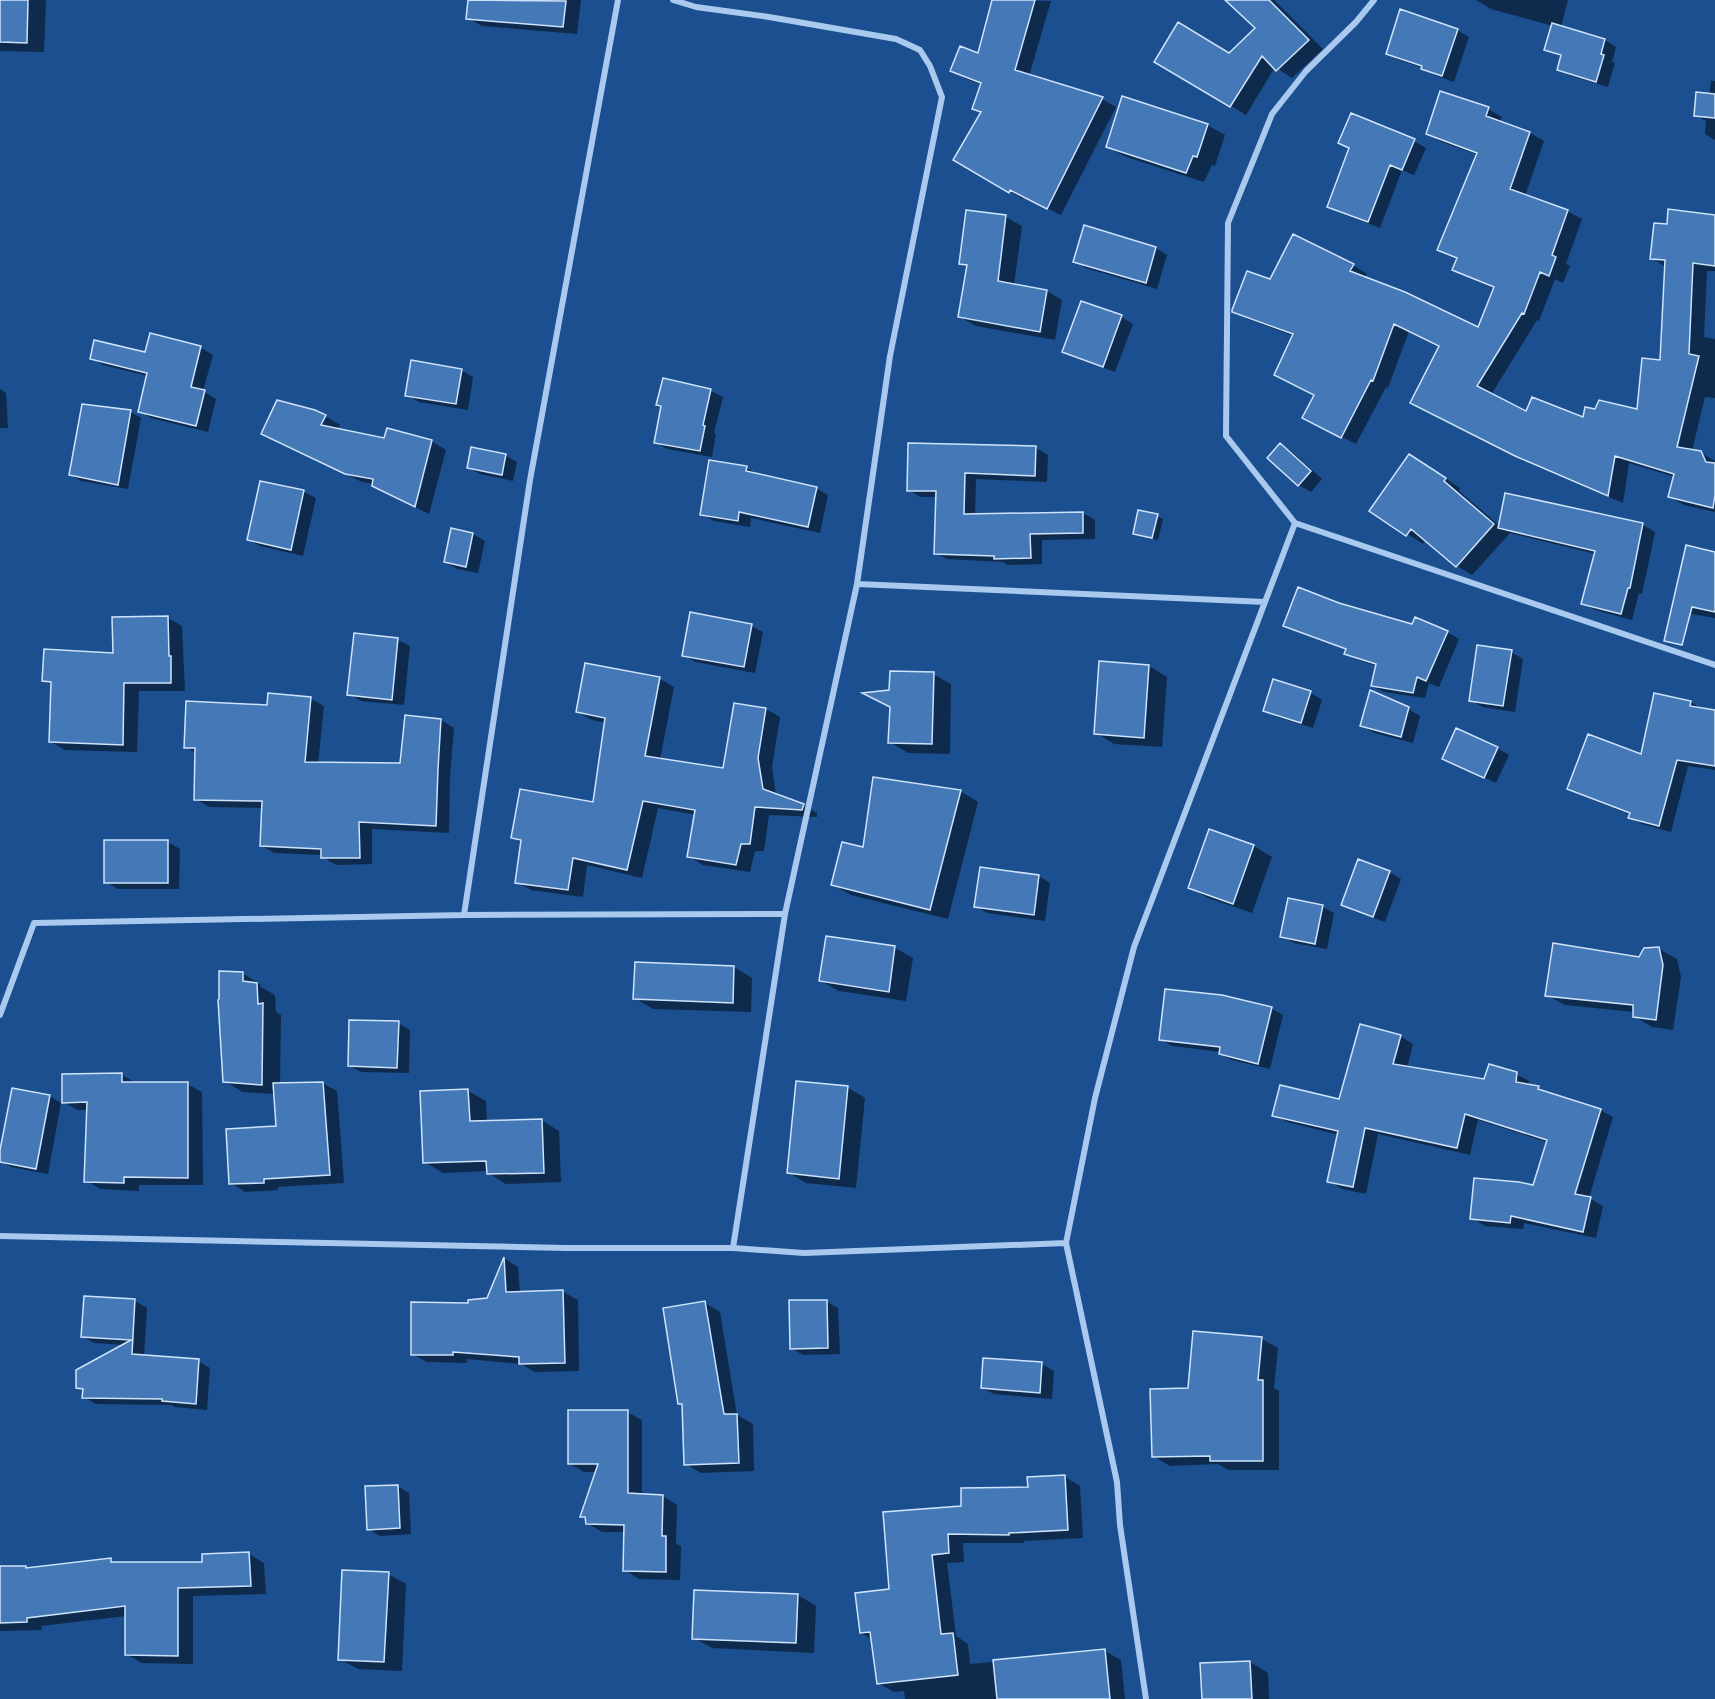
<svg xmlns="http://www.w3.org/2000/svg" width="1715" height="1699" font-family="'Fira Sans',sans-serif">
  <rect width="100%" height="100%" fill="#1b4f8f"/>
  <path fill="#0007" d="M0,0H46L44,52L0,51Z
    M469,0H581L577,34L482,26L468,18Z
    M994,0L1051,1L1029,76L1102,99L1116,107L1061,215L1024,197L1023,199L955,159L982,113L974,108L982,85L966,79L952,71L979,55Z
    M1227,0H1274L1323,49L1292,78L1275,67L1246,115L1156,61L1230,55L1257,28Z
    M1476,0H1568L1561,27L1605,40L1616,47L1612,62L1615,63L1608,87L1571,76L1559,70L1562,57L1546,49L1553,26L1491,9Z
    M1457,30L1469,37L1454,82L1434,75L1423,68L1399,60L1387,54Z
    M1711,81H1715V140L1705,134L1706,121L1695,115L1709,95Z
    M1488,109L1502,117L1500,123L1530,133L1544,141L1525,196L1567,211L1582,219L1566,264L1570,266L1563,283L1555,279L1539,321L1537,320L1491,395L1527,413L1585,419L1638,411L1662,362L1666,267L1651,258L1668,226L1715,216V271H1707L1704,337L1715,339V398L1705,397L1692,451L1701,453L1715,461V512L1684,505L1670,497L1675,477L1629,463L1623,503L1531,464L1426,411L1440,347L1409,331L1388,388L1386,387L1356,444L1318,425L1315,395L1293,336L1248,319L1234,311L1271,281L1353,265L1367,274L1365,278L1479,329L1495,289L1468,277L1454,269L1458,259L1439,249L1478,155L1442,142L1428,134Z
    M1351,115L1414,141L1426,148L1414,175L1402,170L1380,228L1341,213L1329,206L1351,149Z
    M1207,125L1225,135L1215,166L1212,165L1204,182L1126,157L1108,147Z
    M968,212L1006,217L1022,226L1014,285L1047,291L1062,300L1055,340L976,326L960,317L968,268L961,263Z
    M1156,248L1167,255L1157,289L1086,268L1075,261Z
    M1121,317L1133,324L1115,372L1076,358L1064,352Z
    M151,335L201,348L213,355L203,391L216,399L208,432L151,418L140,411L148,376L103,365L92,358L146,354Z
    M461,370L473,377L468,410L419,402L407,395Z
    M664,380L711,391L723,397L714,433L716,434L712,457L667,449L655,442L662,407L658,404Z
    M0,389L6,393L8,428H0Z
    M131,412L141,418L128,489L81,481L71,475Z
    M325,416L340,425L337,430L385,439L431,441L446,450L429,514L388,494L373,486L374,484L362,482L263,434Z
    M1280,445L1292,452L1322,479L1311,492L1299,485Z
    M1036,448L1048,455L1047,482L976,479L975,515L1083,513L1095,520V539L1042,540V564L1008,565L1003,562L947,559L936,553L937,497H920L909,490Z
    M505,455L517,462L513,481L480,474L469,468Z
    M1425,465L1460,488L1459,491L1500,526L1506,495L1643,525L1655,532L1642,594L1639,593L1632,620L1595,610L1583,603L1596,554L1510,533L1472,575L1457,566L1426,539L1423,544L1372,511Z
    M746,468L758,474L816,488L828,495L820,533L751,518L750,527L714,521L702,514Z
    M261,482L304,492L316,498L303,556L260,546L249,540Z
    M1157,516L1163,519L1158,540L1140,536L1135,533Z
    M453,530L473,534L485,541L478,573L457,569L446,562Z
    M1715,554V618L1692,614L1674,604Z
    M1339,604L1413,626L1447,632L1459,639L1439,687L1429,683L1425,698L1384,692L1372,686L1377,666L1358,660L1346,653L1347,650L1297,632L1285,626Z
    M168,618L182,626L185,691H139L137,752L65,750L51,742L52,685L44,681L114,655Z
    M751,626L763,632L755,673L695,662L684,655Z
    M398,640L410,646L404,705L361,701L349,694Z
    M1511,652L1523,659L1515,712L1482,707L1470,700Z
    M1101,663L1149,666L1167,677L1162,747L1114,744L1096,733Z
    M933,674L951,684L950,754L908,753L890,742L891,708L866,694L890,691Z
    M660,679L674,687L660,760L725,769L766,709L780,717L772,767L776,796L803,805L817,813V817L769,815L764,851H755L750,872L703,865L688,856L696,815L658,808L642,878L587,865L583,897L531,890L517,882L522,843L513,837L594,804L606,723L592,720L578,712Z
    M1274,681L1311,693L1322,700L1313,728L1277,717L1265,710Z
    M311,699L324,706L318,764L401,765L406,716L441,720L454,728L450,777L449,833L372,829V864L336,865L323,857V855L274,853L261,845L263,808L209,807L196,799V753L186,747L268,706Z
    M1691,702L1702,709L1715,712V770L1688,766L1671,832L1642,824L1630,817L1631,815L1580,795L1569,788L1642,756Z
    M1408,709L1420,716L1413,743L1374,733L1362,726Z
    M1497,748L1509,755L1496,783L1444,759Z
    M960,791L978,802L948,919L851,895L833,885L864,849Z
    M1210,831L1254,846L1272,857L1252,913L1208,898L1190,888Z
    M168,842L180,849L179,889H118L106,882Z
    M1389,872L1401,879L1385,922L1354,911L1343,904Z
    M1039,876L1050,883L1045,921L987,913L975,906Z
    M1322,907L1334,913L1327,949L1294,943L1282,936Z
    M827,937L895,948L913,958L906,1001L839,991L821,981Z
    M1659,949L1677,959L1681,977L1673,1030L1652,1027L1634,1016V1012L1565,1005L1547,995L1639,959Z
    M636,963L734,967L752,978L751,1012L653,1009L635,998Z
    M242,973L260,984L261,987L275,995L276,1012L281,1015L280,1085L322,1083L337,1091L344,1183L278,1187V1190L245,1192L231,1183L277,1127L275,1094L243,1092L224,1081Z
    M1271,1008L1283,1015L1270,1069L1232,1060L1220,1054L1221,1052L1172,1046L1160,1039Z
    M398,1023L410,1030L409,1073L361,1072L349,1065Z
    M1400,1036L1413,1044L1407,1068L1485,1081L1516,1074L1529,1081V1086L1539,1088L1552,1095L1600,1110L1613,1117L1589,1198L1603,1206L1596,1238L1524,1223L1523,1229L1485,1226L1472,1218L1534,1187L1547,1142L1478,1120L1470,1155L1378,1134L1366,1194L1342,1189L1329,1181L1339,1135L1287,1122L1274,1115L1340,1101Z
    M122,1075L136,1083L187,1084L202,1092L203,1185H139V1191L101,1189L86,1181L88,1110H78L63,1102Z
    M847,1087L865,1098L856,1188L806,1183L788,1172Z
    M468,1091L486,1101L487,1122L541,1120L559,1131L561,1182L506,1184L488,1173V1171L443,1173L425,1162Z
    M50,1096L61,1103L48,1174L11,1167L0,1161V1158Z
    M505,1259L518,1267L520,1293L563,1292L578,1300L579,1371L535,1372L521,1364L467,1359V1363L427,1362L412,1354L469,1305L488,1300Z
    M85,1298L135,1301L147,1308L144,1357L198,1361L210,1368L207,1410L175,1407L171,1405L96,1404L84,1397V1391L77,1387L126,1345L94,1343L82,1336Z
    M826,1301L838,1308L840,1354L803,1355L791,1348Z
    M705,1303L720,1312L737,1415L753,1424L754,1471L701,1473L686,1464L683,1405L680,1403Z
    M1262,1339L1278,1348L1274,1388L1279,1391V1470H1228L1218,1464L1170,1466L1153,1456L1189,1390Z
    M984,1359L1042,1364L1054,1371L1052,1399L994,1394L982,1388Z
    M627,1412L642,1420V1495L663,1496L677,1505L676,1544L681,1546L680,1580L639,1579L625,1570V1532H602L587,1523V1520L581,1516L597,1472H584L570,1464Z
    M1065,1477L1080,1486L1083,1538L1024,1541V1543H963L964,1562L947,1563L956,1636L968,1644L970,1664L1105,1651L1121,1660L1125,1699H905L904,1691L894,1692L878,1683L872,1639L861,1633L891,1590L963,1508L1029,1489Z
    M397,1486L409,1493L411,1534L380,1536L368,1529Z
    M249,1554L264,1563L266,1594L193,1596V1664L142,1663L126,1654V1616L41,1626L42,1630L0,1631V1568L25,1567L30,1569L110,1560L117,1564L204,1563Z
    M388,1574L406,1584L402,1671L358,1669L340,1659Z
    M696,1591L798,1595L816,1606L814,1653L712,1648L694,1638Z
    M1250,1662L1268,1673L1269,1699H1204Z"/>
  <path fill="#4478b7" stroke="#cfe3fa" stroke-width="1.5" d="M0,0H28L27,43L0,42Z
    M468,0L566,1L563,27L466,19Z
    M992,0H1035L1015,70L1103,97L1047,209L1010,190L1009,193L953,160L981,112L972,109L981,83L950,71L960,46L978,53Z
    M1225,0H1269L1309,40L1276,71L1262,56L1230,107L1154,62L1178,22L1229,53L1255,28Z
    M1400,9L1458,29L1442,76L1421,69L1422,66L1386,54Z
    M1552,23L1605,39L1601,54L1604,55L1596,82L1557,70L1561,55L1544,50Z
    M1440,91L1489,107L1486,116L1530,132L1510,189L1568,210L1552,255L1556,257L1549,276L1540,272L1524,314L1522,313L1477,386L1526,411L1532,397L1583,417L1585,407L1595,409L1599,400L1637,409L1642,358L1660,360L1665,260L1650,259L1654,223L1667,224L1668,209L1715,215V266L1693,263L1689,354L1699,356L1677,447L1701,451L1706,462L1715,463V495L1713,508L1668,497L1674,474L1615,456L1608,496L1515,456L1410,403L1439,346L1394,324L1373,381L1371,380L1341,438L1302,418L1314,395L1274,375L1293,334L1232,312V310L1247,271L1270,279L1293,234L1354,264L1350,271L1405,292L1478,327L1494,287L1452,270L1457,258L1437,250L1477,153L1426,134Z
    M1696,92L1715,94V118L1694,116Z
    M1122,96L1208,124L1197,157L1193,156L1186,173L1106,147Z
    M1351,113L1415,139L1402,170L1390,165L1368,222L1327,207L1349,148L1338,143Z
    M966,210L1006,215L998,281L1047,290L1040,332L958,317L967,265L959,264Z
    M1084,225L1156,247L1146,283L1073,262Z
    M1081,301L1122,315L1103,367L1062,352Z
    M150,333L201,346L191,387L205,390L196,426L138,412L147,373L90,359L94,340L145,352Z
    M411,360L462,369L456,404L405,396Z
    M663,378L711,389L703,425L705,426L700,451L654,443L661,406L656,405Z
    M277,400L315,410L326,415L321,425L384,438L387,428L432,440L415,507L372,486L373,479L345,474L261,434Z
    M82,404L131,410L118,485L69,475Z
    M908,443L1036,446L1035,476L965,473L964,514L1083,512V533L1030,534L1031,558L994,559V556L934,554L936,491H907Z
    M1280,443L1311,471L1298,486L1267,458Z
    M471,447L506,454L502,475L467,468Z
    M1409,454L1446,478L1444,481L1494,524L1456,567L1411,529L1406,536L1369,511Z
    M709,460L747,466L746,471L817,487L808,527L739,512L738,521L700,515Z
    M260,481L304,490L291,550L247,540Z
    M1505,493L1643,523L1630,588H1628L1621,614L1581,604L1595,551L1498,528Z
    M1138,510L1158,514L1152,538L1133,534Z
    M451,528L473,533L466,567L444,562Z
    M1686,545L1715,552V612L1692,607L1682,645L1664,641Z
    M1298,587L1339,603L1412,624L1415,617L1448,631L1426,681L1417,677L1413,693L1371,686L1376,664L1344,654L1346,649L1283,626Z
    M690,612L752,624L744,667L682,656Z
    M168,616L169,656H171V683H124L123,745L49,742L51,682L42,681L44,649L113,653L112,617Z
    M354,633L398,638L392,700L347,695Z
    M1477,645L1512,650L1503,706L1469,701Z
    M1099,661L1149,665L1144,738L1094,734Z
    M585,663L660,677L645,756L723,768L734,703L766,708L758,758L763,789L804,804L802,810L755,807L750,844H741L736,865L687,857L695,810L643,801L627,870L573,858L568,890L515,883L521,840L511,838L520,789L593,802L605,718L576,712Z
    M890,671L934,672L932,744L888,743L890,707L862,693L889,690Z
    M1273,679L1311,691L1301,723L1263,711Z
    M1370,690L1409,707L1401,737L1360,726Z
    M268,693L311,697L305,762L400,763L405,715L441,719L438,769L436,826L359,822L360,858H321V849L260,846L262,801L194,800L195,748H184L186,701L267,705Z
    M1654,693L1691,701L1690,706L1715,710V766L1677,760L1659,826L1628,818L1630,813L1567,789L1588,734L1641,754Z
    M1456,728L1498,747L1484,778L1442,759Z
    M873,777L961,790L930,910L831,885L842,842L863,847Z
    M1209,829L1254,845L1233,904L1188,888Z
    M104,840H168V883H104Z
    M1358,859L1390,871L1373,917L1341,905Z
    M980,867L1039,875L1034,915L974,907Z
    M1288,898L1323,905L1315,944L1280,937Z
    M826,936L895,946L889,992L819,981Z
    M1553,943L1639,957L1644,948L1659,947L1663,965L1656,1020L1633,1017V1005L1545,996Z
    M635,962L734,966L733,1003L633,999Z
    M219,971L243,972V981L257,983L258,1004L263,1003L262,1085L223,1082L218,1000L219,999Z
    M1165,989L1222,995L1272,1007L1258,1064L1219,1054L1220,1047L1159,1040Z
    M349,1020L399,1021L397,1068L348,1066Z
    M1360,1024L1401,1035L1393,1064L1484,1079L1489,1064L1517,1072L1516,1082L1539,1086L1538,1089L1601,1109L1575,1194L1591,1197L1583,1232L1511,1216L1510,1223L1470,1219L1474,1178L1519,1182L1533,1185L1547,1140L1465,1114L1457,1148L1365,1128L1353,1187L1327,1182L1338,1131L1272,1116L1280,1085L1339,1099Z
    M122,1073V1082H188V1178L124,1177V1183L84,1182L87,1102L62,1103V1074Z
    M796,1081L848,1086L839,1179L787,1173Z
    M323,1082L330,1175L264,1179V1183L229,1184L226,1129L276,1126L273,1083Z
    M12,1088L50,1095L36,1169L0,1162V1150Z
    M468,1089L470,1121L542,1119L544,1173L487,1174L486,1161L423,1163L420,1091Z
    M504,1257L506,1292L563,1290L565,1363L519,1364V1357L453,1352V1355H411V1302L468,1303V1300L487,1298Z
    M84,1296L135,1299L132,1354L199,1359L196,1404L162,1401V1399L82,1398L83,1389L76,1388V1370L131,1340L81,1337Z
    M789,1300H827L828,1348L790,1349Z
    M705,1301L724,1414H737L739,1463L684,1465L682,1404H678L663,1308Z
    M1193,1331L1262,1337L1258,1380H1263V1461H1210V1456L1152,1457L1150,1389L1188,1388Z
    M983,1358L1042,1362L1040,1393L981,1388Z
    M568,1410H628V1493L663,1495L662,1536H666V1572L623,1571L624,1525L586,1524L585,1517H580L598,1464H568Z
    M1065,1475L1068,1530L1009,1533V1535L948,1534L949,1553L932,1555L941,1634L953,1633L958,1675L877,1684L870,1632L860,1633L855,1593L889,1589L883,1512L961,1506V1488L1028,1487L1027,1477Z
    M398,1485L400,1528L367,1530L365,1486Z
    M249,1552L251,1586L178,1588V1656L125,1655V1606L27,1618V1622L0,1623V1566H26V1568L111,1558V1562H202V1554Z
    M342,1570L389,1572L384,1662L338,1660Z
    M694,1590L798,1594L796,1643L692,1639Z
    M1105,1649L1110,1699H997L993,1660Z
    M1250,1661L1252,1699H1202L1200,1663Z"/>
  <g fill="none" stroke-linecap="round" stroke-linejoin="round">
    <path stroke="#a9c9ee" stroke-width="6" d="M673,0L696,7L769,17L896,39L920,50L930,66L942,97L890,356L857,584L785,914L733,1248
      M1374,0L1356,22L1306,71L1272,114L1228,223L1226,436L1295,523L1715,665
      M857,584L1265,602
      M464,915L530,480L618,0
      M0,1015L34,923L464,915L785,914
      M0,1236L567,1248H733L804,1253L1066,1243
      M1146,1699L1120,1525L1117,1482L1066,1243L1095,1098L1134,947L1295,523"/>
  </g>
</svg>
